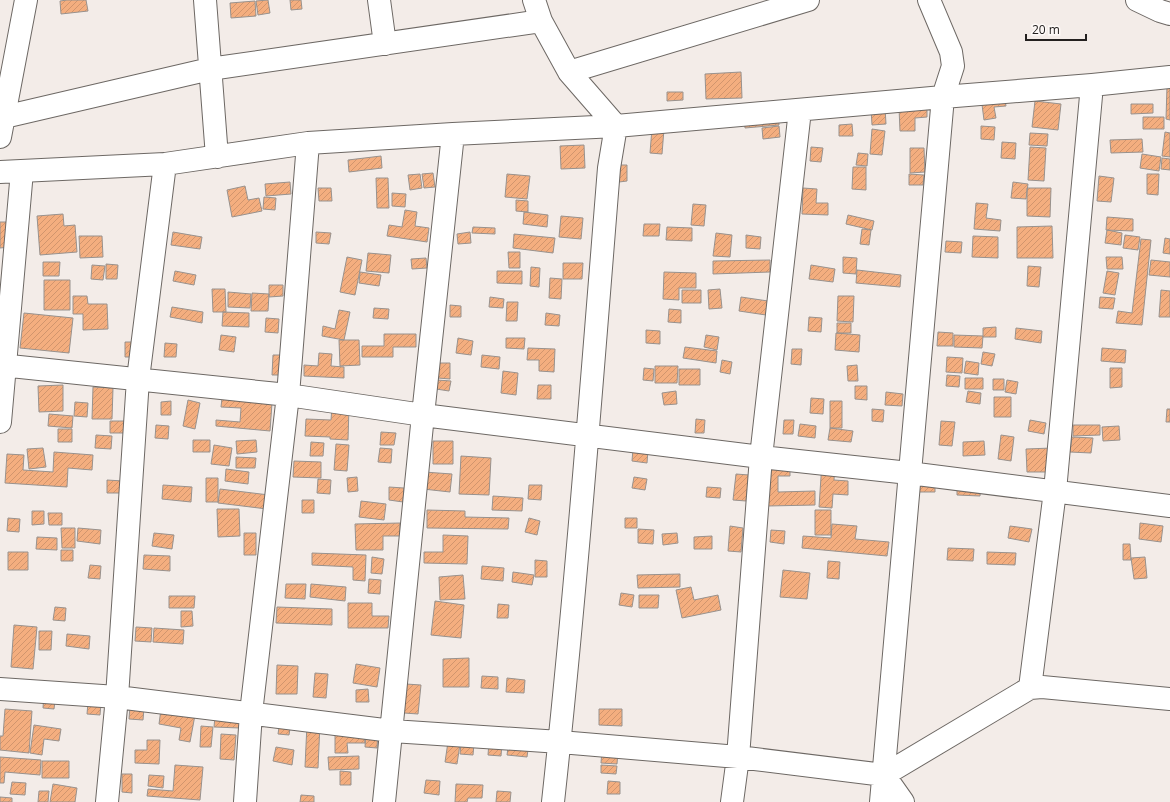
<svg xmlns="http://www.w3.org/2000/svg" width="1170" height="802" font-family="'Open Sans',sans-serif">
  <defs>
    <pattern id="building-hatch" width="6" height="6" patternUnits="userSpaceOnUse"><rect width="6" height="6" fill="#f4ae7f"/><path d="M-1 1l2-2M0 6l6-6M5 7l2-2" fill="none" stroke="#d1956d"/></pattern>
  </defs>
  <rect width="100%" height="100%" fill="#f3ece8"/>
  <path fill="url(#building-hatch)" stroke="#98928e" d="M67,0H86L88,11L61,14L60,1Z
    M268,0L270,13L258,15L256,1Z
    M290,0H301L302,9L291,10Z
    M255,1L256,16L231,18L230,3Z
    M741,72L742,98L706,99L705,74Z
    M1167,86H1170V120L1166,119Z
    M667,92H683V100L667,101Z
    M1004,94L1006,106L994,107L996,118L984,120L981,97Z
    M1035,101L1061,104L1058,130L1032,127Z
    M1131,104H1153V113L1131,114Z
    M885,108L886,124L872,125L871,109Z
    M899,108H927V117L915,118V131H900Z
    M778,113L779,125L745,128L744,117Z
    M1143,117H1164V129H1143Z
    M852,124L853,136H839V125Z
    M779,126L780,137L763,139L762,128Z
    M981,126L995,127L994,140L981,139Z
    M652,128L664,129L662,154L650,153Z
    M872,129L885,131L882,155L870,154Z
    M1165,132L1170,133V157L1162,156Z
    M1030,133L1048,134L1047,146L1029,145Z
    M1142,139L1143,152L1111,153L1110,140Z
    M1002,142L1016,143L1015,159L1001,158Z
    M584,145L585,168L561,169L560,146Z
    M811,147L823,148L821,162L810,161Z
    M1030,147L1046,148L1044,181L1028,180Z
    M910,148H924L925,172L910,173Z
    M858,153L868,154L867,166L856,165Z
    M1142,154L1161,157L1159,171L1140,168Z
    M381,156L382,168L349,172L348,160Z
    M1162,158L1170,159V170L1161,169Z
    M619,165H627V181L619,182Z
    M853,167H866V190L852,189Z
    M433,173L435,187L424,188L422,174Z
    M420,174L422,188L410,190L408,175Z
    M507,174L530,176L527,199L505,197Z
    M909,174L924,175L923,185H909Z
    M1147,174H1159L1158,195L1147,194Z
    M1099,176L1114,178L1111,202L1097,201Z
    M376,178H388L389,208H377Z
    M290,182L291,194L266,196L265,184Z
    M1013,182L1028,184L1026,199L1011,198Z
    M245,186L248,200L259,198L262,211L232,217L227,190Z
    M318,188H331L332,201H319Z
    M803,188L817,189L816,203H828V215L802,214Z
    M1027,188H1051L1050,217L1027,216Z
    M392,193L406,194L405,207L392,206Z
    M264,197L276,198L275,210L263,209Z
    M516,200L528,201V212L516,211Z
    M976,203L988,204L986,218L1001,220L1000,231L974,229Z
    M693,204L706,205L704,226L691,225Z
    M405,210L417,212L415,226L429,228L427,242L387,236L389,225L402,227Z
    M524,212L548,215L547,227L523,224Z
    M63,214L64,226L75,225L77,252L40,255L37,216Z
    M848,215L874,221L872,230L846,224Z
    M561,216L583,218L581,239L559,237Z
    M1107,217L1133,219V231L1106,230Z
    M0,222H8L10,247L0,248Z
    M644,224H660L659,236H643Z
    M1052,226L1053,258H1017V227Z
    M473,227L495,228V234L472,233Z
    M667,227L692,228V241L666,240Z
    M862,229L871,230L869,245L860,244Z
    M1107,230L1122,233L1121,245L1105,243Z
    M173,232L202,237L200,249L171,245Z
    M316,232L331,233L329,244L316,243Z
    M470,232L471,243L458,244L457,234Z
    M716,233L732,235L730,257L713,256Z
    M514,234L555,238L553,253L513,248Z
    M746,235L761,237L760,249L746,248Z
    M1125,235L1140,237L1138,250L1123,248Z
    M79,236H102L103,257L80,258Z
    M973,236L998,237V258L972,257Z
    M1165,238L1170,239V254L1163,253Z
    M1141,239L1151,240L1142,325L1116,323L1118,311L1132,313Z
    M946,241L962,242L961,253L945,252Z
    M508,252H520V268H509Z
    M368,253L391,255L389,273L366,271Z
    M347,257L362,260L355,295L340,292Z
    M843,257L857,258L856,274L843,273Z
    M1106,257H1122L1123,269H1107Z
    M426,258L427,268L412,269L411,259Z
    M770,260V272L713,274V261Z
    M1151,260L1170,262V277L1149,275Z
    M43,262H60L59,276H43Z
    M563,263H583L582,279H563Z
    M106,264L118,265L117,279H106Z
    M92,265L105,266L103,280L91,279Z
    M811,265L835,269L833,282L809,279Z
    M1028,266L1041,267L1039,287L1027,286Z
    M531,267L540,268L539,287L530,286Z
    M857,270L901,275L900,287L856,283Z
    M175,271L196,275L194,285L173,281Z
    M497,271H522V284L497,283Z
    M1107,271L1119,273L1115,295L1103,293Z
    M360,272L381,275L379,286L359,283Z
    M664,272L696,273V288H679V300L663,299Z
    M550,278L562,279L561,299L549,298Z
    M44,280H70V310H44Z
    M269,285H283V296L269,297Z
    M212,289H225L226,312H213Z
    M720,289L722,308L709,309L708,290Z
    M682,290H701V303H682Z
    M1161,290L1170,291V317H1159Z
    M228,292L251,294L250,308L228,307Z
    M252,293L269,294L268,311H251Z
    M73,296H87L88,304H107L108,329L83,330V314H73Z
    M838,296H854L853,322L837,321Z
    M490,297L504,299L503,308L489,307Z
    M741,297L768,301L766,315L739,311Z
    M1100,297L1115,298L1113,309L1099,308Z
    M507,302H518L517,321H506Z
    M450,305L461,306V317H450Z
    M172,307L203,312L202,323L170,317Z
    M374,308L389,309L388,319L373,318Z
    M669,309L681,310V323L668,322Z
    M339,310L350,312L344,340L322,336L323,326L335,329Z
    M223,312L249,313V327L222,326Z
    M24,313L73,318L69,353L20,348Z
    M546,313L560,315L559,326L545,325Z
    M809,317L822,318L821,332L808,331Z
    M266,318L279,319L278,333L265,332Z
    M837,323H851V333H837Z
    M996,327V337H983V328Z
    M1016,328L1042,331L1041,343L1015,339Z
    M646,330L660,331V344L646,343Z
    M938,332L953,333V346H937Z
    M836,333L860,335L859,352L835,350Z
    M384,334H416V347H393V357H362V346H384Z
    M221,335L236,337L234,352L219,350Z
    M706,335L719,337L717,350L704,347Z
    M954,335L983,336L982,348L954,347Z
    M458,338L473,341L471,355L456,353Z
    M506,338H525L524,349L506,348Z
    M339,340H359L360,365L340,366Z
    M125,342H136V357H125Z
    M165,343L177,344L176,357H164Z
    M685,347L717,351L716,363L683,358Z
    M528,348L555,349L554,372L539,371V360H527Z
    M1102,348L1126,350L1125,363L1101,361Z
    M792,349H802L801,365L791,364Z
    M983,352L995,354L992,366L981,364Z
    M319,353L332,354L331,366L344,367V378L304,376V365L318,366Z
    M273,355H285L284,375H272Z
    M482,355L500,357L499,369L481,367Z
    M947,357L963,358L962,373L946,372Z
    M722,360L732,362L730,374L720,372Z
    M966,361L979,363L978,375L964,373Z
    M439,363H450V379L438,378Z
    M857,365L858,381H848L847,366Z
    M655,366H678L677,383H655Z
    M644,368L654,369L653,381L643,380Z
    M1110,368H1122V387L1110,388Z
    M679,369H700V385H679Z
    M503,371L518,373L516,395L501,393Z
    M947,375L960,376L959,387L946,386Z
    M965,378H983V389H965Z
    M993,379H1004V390H993Z
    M437,380L451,381L449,391L436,389Z
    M1007,380L1018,382L1016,394L1005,392Z
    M63,385V411L39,412L38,386Z
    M538,385H551V399H537Z
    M855,386H867V400L855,399Z
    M93,387L113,388L112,419H92Z
    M676,391L677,404L664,405L662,393Z
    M968,391L981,393L980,404L966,402Z
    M886,392L903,394L902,406L885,405Z
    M994,397H1011V417H994Z
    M222,398L272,403L270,431L216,426V420L240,422L241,408L221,407Z
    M811,398L824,399L823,414L810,413Z
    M188,400L200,403L195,429L183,426Z
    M171,401V415H161V402Z
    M830,401H842V428H830Z
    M75,402L88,403L87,417L74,416Z
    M332,406L349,407L348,440L330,439V437L305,436L306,419L331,420Z
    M872,409L884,410L883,422L872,421Z
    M1167,409H1170V422H1166Z
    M49,414L73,416L72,428L48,426Z
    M696,419L705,420L704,433H695Z
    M784,420H794L793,434H783Z
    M1030,420L1046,423L1044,434L1028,431Z
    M110,421H128V433H110Z
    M941,421L955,422L952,446L939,445Z
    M800,424L816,426L815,438L798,436Z
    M156,425L169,426L168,439L155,438Z
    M1073,425H1100V435L1073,436Z
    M1119,426L1120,440L1103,441L1102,427Z
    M830,428L853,431L851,442L828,440Z
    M58,429H72V442H58Z
    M381,432L396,433L394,445H380Z
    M96,435L112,436L111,449L95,448Z
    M1001,435L1014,437L1011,461L998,459Z
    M1072,437L1093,438L1091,453L1070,452Z
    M193,440H210V452H193Z
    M256,440L257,452L237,454L236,441Z
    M433,441H453V464H433Z
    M984,441L985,455L963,456V442Z
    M311,442L324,443L323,456H310Z
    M336,444L349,445L347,471L334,470Z
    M214,445L232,448L229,466L211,464Z
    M43,448L46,467L29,469L27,449Z
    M380,448L392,449L391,463L378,462Z
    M1052,448L1053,472H1027L1026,449Z
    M633,449L648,450L647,463L632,461Z
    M54,452L93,455L92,470L68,468L67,487L5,483L7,454L24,455L23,470L53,472Z
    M461,456L491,458L489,495L459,494Z
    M236,457L256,458L255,468H236Z
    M294,461L321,462V478L293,477Z
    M822,462L835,463L834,480L848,481V495L833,494L832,508L819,507Z
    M767,468H790V476H778V492L815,491V505L768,506Z
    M226,469L249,472L248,484L225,481Z
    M424,472L452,474L450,492L423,489Z
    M736,474L749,475L746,501L733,500Z
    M357,477L358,491L348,492L347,478Z
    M634,477L647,479L645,490L632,488Z
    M206,478H218V502H206Z
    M318,479L331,480L330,494L317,493Z
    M920,479L935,480V492H919Z
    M107,480L123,481V493H107Z
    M957,483L981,484L980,496L957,495Z
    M163,485L192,487L191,502L162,499Z
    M529,485H542L541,500L528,499Z
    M389,487L404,488L403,502L389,500Z
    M707,487L721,488L720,498L706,497Z
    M220,489L269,495L267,509L218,503Z
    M493,496L523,498L522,511L492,510Z
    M302,500H314V513H302Z
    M361,501L386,504L384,520L359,517Z
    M217,509H239L240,536L218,537Z
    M427,510L465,511V517L509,518L508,529L427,528Z
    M815,510H831V535H815Z
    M32,511H44V524L32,525Z
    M48,513H62V525H49Z
    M8,518L20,519L19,532L7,531Z
    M529,518L540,521L537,535L525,532Z
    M625,518H637V528H625Z
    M400,523V536H383V550H356L355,524Z
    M1140,523L1163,526L1161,542L1139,539Z
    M832,524L857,526L855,539L889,542L887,556L802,548L803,536L831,538Z
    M730,526L743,528L741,552L728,551Z
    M1010,526L1032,529L1029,542L1008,538Z
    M61,528H75V548H62Z
    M78,528L101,530L100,544L77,541Z
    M638,529L654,530L653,544L638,543Z
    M771,530L785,531L784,544L770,542Z
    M154,533L174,535L172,549L152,546Z
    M244,533H256V555H244Z
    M677,533L678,543L663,545L662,534Z
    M443,535L468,536L467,564L424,563V552H443Z
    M712,536V549H694V537Z
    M37,537L57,538V550L36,549Z
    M1123,544H1130L1131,560H1123Z
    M948,548L974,549L973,561L947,560Z
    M61,550H73V561H61Z
    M8,552H28V570H8Z
    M987,552L1016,553L1015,565L987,564Z
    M312,553L366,555L365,581L353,580V567L312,565Z
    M144,555L170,556V571L143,569Z
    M372,557L384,559L382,574L371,573Z
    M1145,557L1147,578L1134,579L1131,558Z
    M535,560L547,561V577H535Z
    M828,561L840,562L839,579L827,578Z
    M90,565L101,566L100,579L88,578Z
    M482,566L504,568L503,581L481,579Z
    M783,570L810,573L807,599L780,597Z
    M513,572L534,575L532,585L512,582Z
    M680,574V587L638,588L637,575Z
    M463,575L465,599L440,600L439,577Z
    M369,579L381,580L380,594L368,593Z
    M286,584H306L305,599L285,598Z
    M311,584L346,587L345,601L310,597Z
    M691,587L694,600L718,595L721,610L682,618L676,590Z
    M621,593L634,595L632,607L619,605Z
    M639,595H659L658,608H639Z
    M169,596H195L194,608H169Z
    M435,601L464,605L461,638L431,635Z
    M348,603H372V616H389L388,628H348Z
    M498,604L509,605L508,618H497Z
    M55,607L66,608L65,621L53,620Z
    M277,607L332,609V625L276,623Z
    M181,611H192L193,626L181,627Z
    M14,625L37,627L33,669L11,667Z
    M136,627L152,628L151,642L135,641Z
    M154,628L184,630L183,644L153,642Z
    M39,631H52L51,650H39Z
    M67,634L90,636L89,649L66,646Z
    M469,658V687H443V659Z
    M356,664L380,668L377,687L353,683Z
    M277,665L298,666L297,694H276Z
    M315,673L328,674L326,698L313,697Z
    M482,676L498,677V689L481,688Z
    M507,678L525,680L524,693L506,692Z
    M406,684L421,685L418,714L404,713Z
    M368,689L369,702H356V690Z
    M89,691L102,692L100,715L87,714Z
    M44,692L56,693L54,709L43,708Z
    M130,706L144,708L143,720L129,719Z
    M5,709L32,711L29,753L0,750V736H3Z
    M161,709L195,715L190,742L179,740L181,728L159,724Z
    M599,709H622V726L599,725Z
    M215,716L240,718V728L214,727Z
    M280,721L291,722L289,735L278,734Z
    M307,724H320L318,768L305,767Z
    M34,725L61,729L59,741L44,739L42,755L30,753Z
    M201,726L213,727L211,747H200Z
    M335,729H364L365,743H347L348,753H335Z
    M366,731H378L377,748L365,747Z
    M221,734L236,735L234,760L220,759Z
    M147,740H160L159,764L135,763V750H147Z
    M509,740L529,742L527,757L507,755Z
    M448,742L460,744L457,764L445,762Z
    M489,742L502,743L501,756L488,755Z
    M461,743L474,744L473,755L460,754Z
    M276,747L294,750L292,765L273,761Z
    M602,750L618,751L617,764L601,763Z
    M359,756V769L329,770L328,757Z
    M0,757L41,760L40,775L5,772L4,783H0Z
    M42,761H69V778H42Z
    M175,765L203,767L200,800L147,796L148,789L173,791Z
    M601,765L617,766L616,774L601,773Z
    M340,771L351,772V785H340Z
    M122,774H132V793L122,792Z
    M149,775L164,776L163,788L148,786Z
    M426,780L440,781L439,795L424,793Z
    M608,781L620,782V794H607Z
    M12,782L26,783L25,795L10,794Z
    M53,784L77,788L75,802H50Z
    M456,784L483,785L482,798H468L467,802H455Z
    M39,791H49L48,802H38Z
    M497,791L511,792L510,802H496Z
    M301,795L314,796V802H300Z
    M0,797L12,798V802H0Z"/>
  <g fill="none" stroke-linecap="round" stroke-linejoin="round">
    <g stroke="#6d6864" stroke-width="24">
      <path id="minor" d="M205,0L217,157
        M379,0L385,44
        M534,0L541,21L569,72L616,126L609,168C592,379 576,591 553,802
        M1137,0L1160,11L1170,14
        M569,72L808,0
        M4,117L210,69L541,21
        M0,137L26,0
        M0,172L165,164L308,143L453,134L616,126L943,97L1092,85L1170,77
        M0,365L288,395L423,415L761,457L909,473L1170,506
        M0,422L22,171
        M1030,688L1055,491L1092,85
        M0,689L117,697L392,731L560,742L738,757L884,775L1030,688L1042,687L1170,699
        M884,775L903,802
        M107,802L117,697L138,379L165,164
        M245,802L251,713L288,395L308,143
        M384,802L423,415L453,134
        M732,802L738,757L761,457L800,110
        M881,802L943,97L953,66L951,52L929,0"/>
    </g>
    <use href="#minor" stroke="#fff" stroke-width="22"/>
  </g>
  <path d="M1026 34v6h60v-6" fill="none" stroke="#23201f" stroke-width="2"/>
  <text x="1032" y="34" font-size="12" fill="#23201f" stroke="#fefaf8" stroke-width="3" paint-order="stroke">20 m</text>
</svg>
